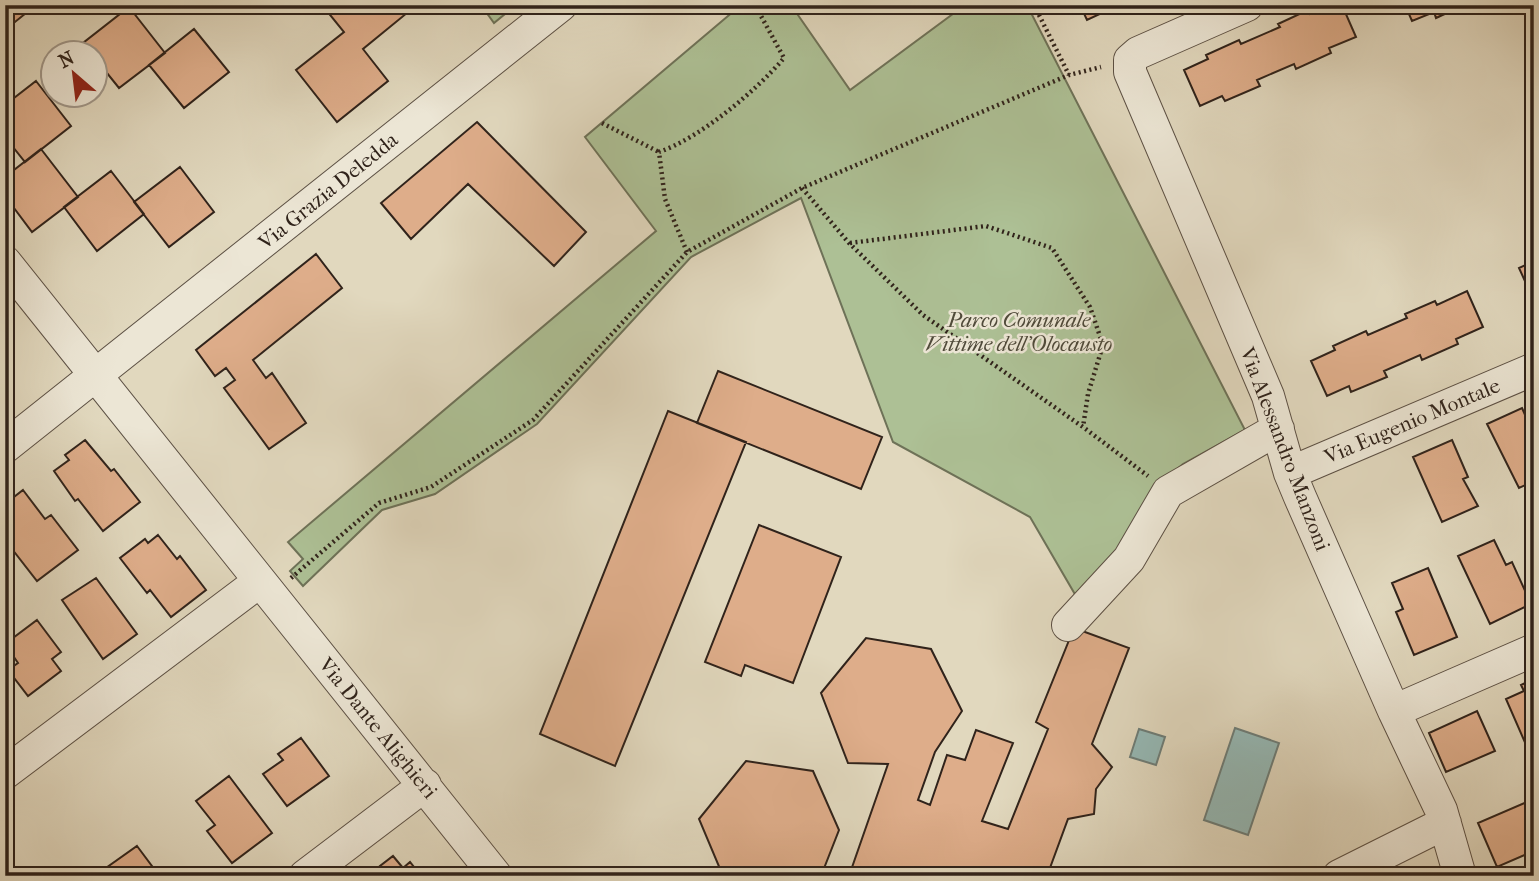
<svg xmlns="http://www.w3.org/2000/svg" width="1539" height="881" font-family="'IM FELL French Canon',serif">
  <rect width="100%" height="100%" fill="#e1d8be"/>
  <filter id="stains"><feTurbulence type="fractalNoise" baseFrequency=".00286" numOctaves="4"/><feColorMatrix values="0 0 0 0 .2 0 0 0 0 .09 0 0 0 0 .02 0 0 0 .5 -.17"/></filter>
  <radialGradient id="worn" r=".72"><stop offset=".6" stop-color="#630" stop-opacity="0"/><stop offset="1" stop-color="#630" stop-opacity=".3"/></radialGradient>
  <path fill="#adc095" stroke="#6e7258" stroke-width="2" d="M481,5H516L494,23Z
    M741,5H791L850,90L965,5H1027L1245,430L1183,464L1153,489L1128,544L1076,596L1030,517L893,442L801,198L691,257L537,424L435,494L382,510L303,586L290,571L303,559L288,542L656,231L585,137Z"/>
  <path fill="#95b9b6" stroke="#6d7d78" stroke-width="2" d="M1235,728L1279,743L1248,835L1204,820Z
    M1139,729L1165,737L1156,765L1130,757Z"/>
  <path fill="#dead8a" stroke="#30231b" stroke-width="2" d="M5,5H36L5,30Z
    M322,5H400L407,13L363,49L388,81L337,122L296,70L344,32Z
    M1080,5H1119L1087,20Z
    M1330,5H1342L1356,37L1329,48L1331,53L1296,69L1294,64L1257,80L1260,86L1225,101L1222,96L1200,106L1184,70L1208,59L1206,55L1239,40L1241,44L1280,27L1278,24L1308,10L1310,14Z
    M1405,5H1464L1436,18L1434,12L1412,21Z
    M129,7L165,53L119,88L94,57V52H91L83,43Z
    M194,29L229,72L184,108L149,65Z
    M36,81L71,126L25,162L5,137V105Z
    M477,122L586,232L554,266L468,184L411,239L381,203Z
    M41,149L78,197L32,232L5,196V177Z
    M180,167L214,212L169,247L134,202Z
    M111,171L144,214L97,251L64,207Z
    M316,254L342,288L253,360L266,378L272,373L306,423L269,449L224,388L235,380L226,368L215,376L196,350Z
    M1534,261V301L1519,268Z
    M1467,291L1483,327L1456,339L1458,344L1422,360L1420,355L1384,371L1387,377L1351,392L1349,386L1327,396L1311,361L1335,350L1333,346L1366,331L1368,335L1407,318L1405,314L1435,301L1437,305Z
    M718,371L882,437L861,489L697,423Z
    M1522,408L1534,435V481L1519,488L1487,424Z
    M668,411L746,442L615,766L540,734Z
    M85,440L111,471L114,469L140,502L103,531L78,499L75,501L54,471L69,460L65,455Z
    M1452,440L1468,477L1463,479L1478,506L1442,522L1413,457Z
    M23,490L45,519L51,515L78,550L37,581L5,540V504Z
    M759,525L841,557L793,683L745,665L741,676L705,662Z
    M158,535L177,559L180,556L206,590L171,617L150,590L147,593L120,558L145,539L148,543Z
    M1494,540L1506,565L1512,562L1531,604L1490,624L1458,556Z
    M1428,568L1457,637L1414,655L1396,612L1403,609L1392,583Z
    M96,578L137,634L103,659L62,600Z
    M37,620L61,652L52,659L61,671L28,696L8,670L18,663L5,644Z
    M1074,628L1129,648L1092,744L1112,767L1096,789L1094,814L1068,819L1047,876H849L888,764L848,763L821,693L866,638L931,649L962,711L935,752L918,800L930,805L947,755L965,760L976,730L1013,743L982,821L1008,829L1048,729L1036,722Z
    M1534,679V752L1530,754L1506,699L1524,691L1521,685Z
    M1477,711L1495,751L1446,772L1429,733Z
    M301,738L329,776L287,806L263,774L283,760L278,754Z
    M746,761L813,771L839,830L823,871L825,876H723L699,819Z
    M229,776L272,833L232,863L207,831L215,825L196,801Z
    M1534,799V851L1497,867L1478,823Z
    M137,846L158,874L163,870L167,876L96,875Z
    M393,856L403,868L410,862L421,876H376L383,870L380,866Z"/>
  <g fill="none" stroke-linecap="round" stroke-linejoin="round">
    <g stroke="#5c5044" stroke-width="34">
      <path id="minor" d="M1247,5L1138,53L1130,60V72L1268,396L1290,473L1300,497L1394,711L1441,810L1460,876
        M5,262L496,876
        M5,447L561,5
        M1290,473L1534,369
        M1068,625L1129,559L1168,492L1278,429
        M1394,711L1534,650
        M5,773L260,581
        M305,876L425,785
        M1339,876L1445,823"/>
    </g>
    <path stroke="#30231b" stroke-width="4.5" stroke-dasharray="2 3.5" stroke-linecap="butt" d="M1034,5L1069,75
      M602,123L659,152
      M802,188L849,243L923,315L1083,427L1148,476
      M850,243L986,226L1052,248L1090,307L1103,345L1088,394L1083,427
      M687,252L665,199L659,152C700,138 756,91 784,58L755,5
      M291,578L379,503L431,487L533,420L687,252L802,188L1069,75L1101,67"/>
    <use href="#minor" stroke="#ece6d5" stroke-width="32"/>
  </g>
  <g text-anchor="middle" stroke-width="5" stroke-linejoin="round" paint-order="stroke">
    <g font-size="21" fill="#30231b" stroke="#ece6d5">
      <text transform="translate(328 191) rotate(-39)" y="7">Via Grazia Deledda</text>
      <text transform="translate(1412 421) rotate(-23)" y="7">Via Eugenio Montale</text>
      <text transform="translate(1285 449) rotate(69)" y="7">Via Alessandro Manzoni</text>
      <text transform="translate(378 728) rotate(51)" y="7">Via Dante Alighieri</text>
    </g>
    <g font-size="21" font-style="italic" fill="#4f4a3a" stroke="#ece6d5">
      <text x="1019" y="327">Parco Comunale<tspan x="1019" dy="24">Vittime dell’Olocausto</tspan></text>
    </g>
  </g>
  <rect width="1539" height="881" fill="none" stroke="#e1d8be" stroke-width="28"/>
  <rect x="7" y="7" width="1525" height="867" fill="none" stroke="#30231b" stroke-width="3.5"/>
  <rect x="14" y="14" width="1511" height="853" fill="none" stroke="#30231b" stroke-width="2"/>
  <g transform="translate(74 74) rotate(332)"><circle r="33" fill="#ece6d5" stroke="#a1988b" stroke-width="2"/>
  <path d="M0-5L12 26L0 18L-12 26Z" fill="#8f2418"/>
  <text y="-10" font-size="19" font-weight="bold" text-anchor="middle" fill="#30231b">N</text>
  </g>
  <rect width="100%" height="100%" filter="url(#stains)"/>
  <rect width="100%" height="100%" fill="url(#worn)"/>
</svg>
